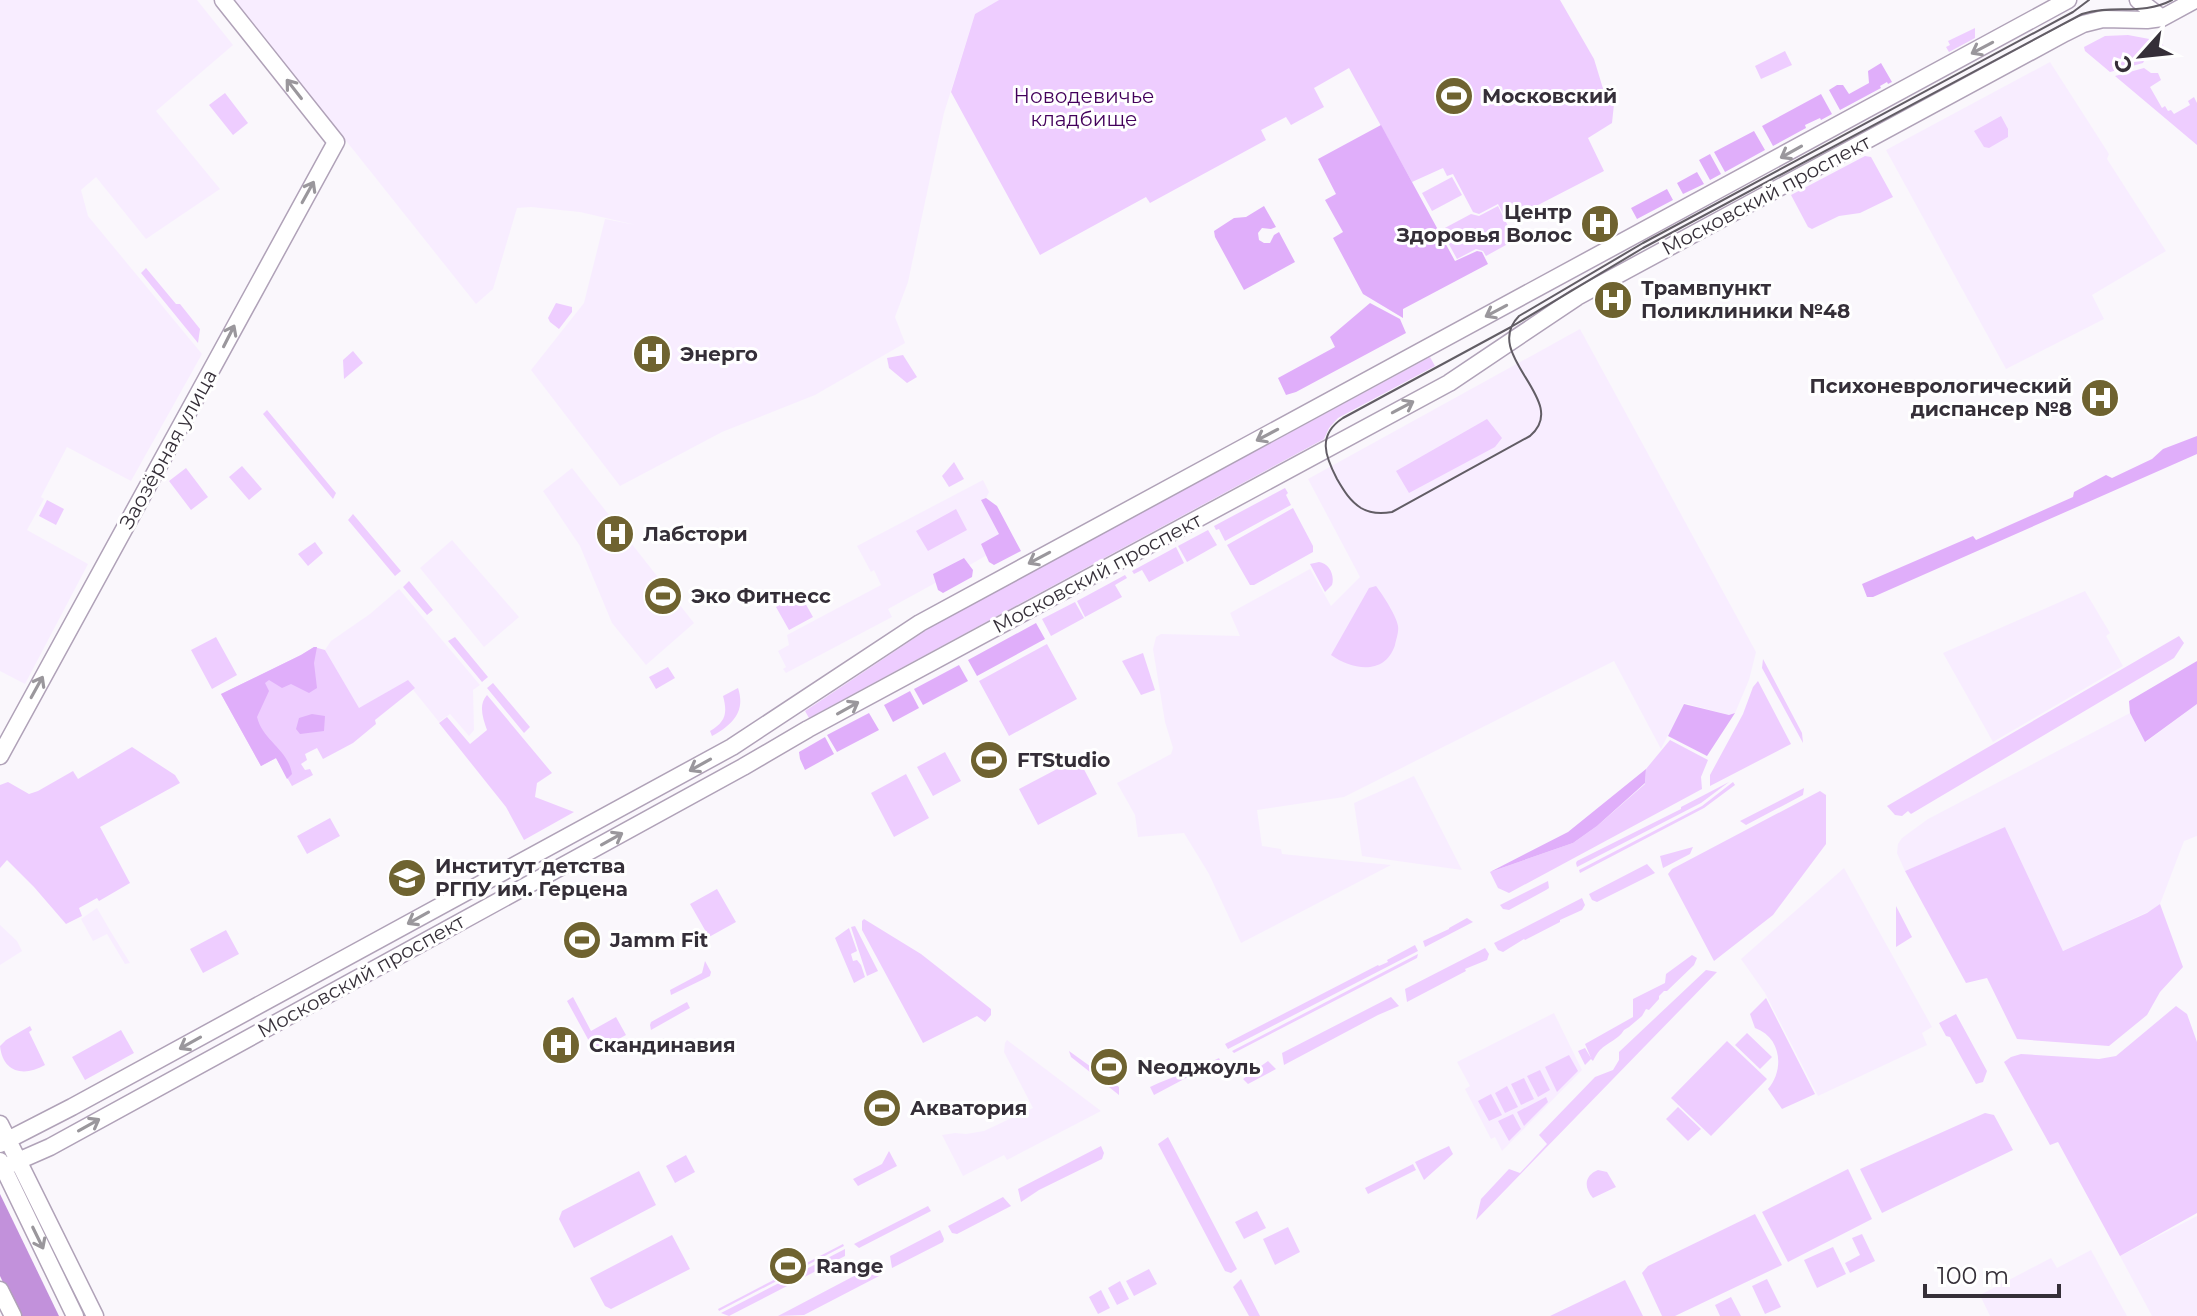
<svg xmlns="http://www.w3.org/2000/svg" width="2197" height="1316" font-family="Montserrat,sans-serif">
  <rect width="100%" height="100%" fill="#faf7fc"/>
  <path fill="#f8edff" d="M0,0H197L233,45L156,111L220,189L146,239L96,177L81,190L88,216L202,354L131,481L67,447L46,487L41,497L44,499L27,530L88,564L25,684L0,671Z
    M234,0H999L975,14L944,113L908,282L895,317L905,343L815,395L722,432L620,486L531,370L584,303L605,219L636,225L580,212L531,207L517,208L493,289L476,304Z
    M2050,62L2109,154L2107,159L2166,251L2092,295L2104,319L2006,369L1886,150Z
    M1580,329L1756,652L1749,680L1735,713L1729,715L1684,703L1661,749L1614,661L1344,797L1257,810L1262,846L1281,849L1282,854L1391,865L1241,943L1209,874L1184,833L1138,837L1135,815L1117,783L1171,754L1173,748L1165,722L1153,649L1156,637L1161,634L1240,636L1230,613L1310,569L1331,606L1360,577L1308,479Z
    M572,468L694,623L646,665L612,623L580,546L543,491Z
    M983,480L989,492L986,498L982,501L1000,534L987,555L968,566L963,558L933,574L937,582L888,609L892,617L786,673L783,669L786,667L778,651L789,645L787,635L881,585L874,570L871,572L857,546Z
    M452,540L519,617L484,647L420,568Z
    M399,589L480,685L473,690L474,730L469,736L450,714L439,722L406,681L359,709L325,650L331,641L370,614Z
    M2085,591L2110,633L2106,636L2123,666L1993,742L1943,653Z
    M2197,704V836L2184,841L2160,904L2152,910L2063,951L2005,827L1905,871L1897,853L1898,844L1902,838L1928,819L2130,713L2146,742Z
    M1414,776L1462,870L1362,856L1354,803Z
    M1844,868L1932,1027L1922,1033L1927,1045L1818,1096L1765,993L1741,959Z
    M97,908L111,932L130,963L125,964L107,934L93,941L81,919Z
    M0,925L17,941L22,951L0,965Z
    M1554,1013L1582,1070L1502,1151L1495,1137L1491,1139L1465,1089L1470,1086L1457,1062Z
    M1007,1040L1101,1111L1007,1160L1004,1155L963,1176L942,1135L955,1133L966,1134L984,1131L1033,1108L1004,1052L1005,1043Z
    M2197,1216V1316H2152L2120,1256Z
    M2091,1250L2127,1316H1990L1980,1295L2051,1258L2057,1268Z"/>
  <path fill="#eecdff" d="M999,0H1560L1594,59L1608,105L1614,104L1612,123L1588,138L1604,171L1507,221L1498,204L1479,214L1473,212L1453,174L1447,176L1443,168L1412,182L1349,68L1314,88L1324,107L1291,125L1286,117L1261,130L1266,140L1150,203L1146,197L1040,255L951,92L975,14Z
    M1975,28V38L1949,52L1946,47L1950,45L1948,41Z
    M2128,35L2160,41L2165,48L2160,53L2154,51L2148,53L2143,63L2110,72L2085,51L2084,47L2105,36Z
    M1785,51L1792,65L1761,79L1755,66Z
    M2144,68L2151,73H2158L2161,80L2150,87L2162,108L2165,106L2168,111L2171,110L2174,114L2190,105L2188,101L2194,97L2197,103V145L2115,76Z
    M225,93L248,123L233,135L209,105Z
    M2001,116L2008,129V137L1989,148L1984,147L1974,131Z
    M1865,156L1871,157L1893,197L1860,213L1839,216L1812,229L1808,227L1791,195Z
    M1452,177L1462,195L1432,211L1422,193Z
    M1498,206L1515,240L1486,256L1483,251L1476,249L1457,259L1441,230L1471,214L1479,216Z
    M146,268L176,304H180L200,329L198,343L141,273Z
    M556,303L572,307V312L559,329L550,322L548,318Z
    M353,351L363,363L344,379L343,360Z
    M903,355L917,377L907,383L889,368L887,358Z
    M1430,357L1435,366L1338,418L1329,428L1324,439L809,718L805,711L934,625Z
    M267,410L336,493L333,499L263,414Z
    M1487,419L1502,438L1495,447L1409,493L1396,471Z
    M954,462L964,479L949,487L942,476Z
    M242,466L262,489L249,500L229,477Z
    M186,468L208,497L191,510L169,481Z
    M1285,488L1288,493L1286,495L1291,505L1225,541L1219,529L1216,530L1214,526Z
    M47,500L64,509L56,525L39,516Z
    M1293,508L1313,546V552L1254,585H1250L1227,545Z
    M956,509L967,530L928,551L916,531Z
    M353,514L401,571L395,576L348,520Z
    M1208,530L1217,545L1187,562L1178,546Z
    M315,542L323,553L308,566L298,554Z
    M1176,547L1184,563L1149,582L1142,570L1134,574L1132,571Z
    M1319,562C1329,563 1335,575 1332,585L1325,592L1310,564Z
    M1125,575L1127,578L1115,585L1122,597L1085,617L1077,601Z
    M409,581L433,610L427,615L403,587Z
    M1376,586C1383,595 1397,617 1398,626C1399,632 1396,640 1395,645C1385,676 1352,670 1331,655L1369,588Z
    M800,594L813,617L789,630L776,607Z
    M1075,602L1084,618L1051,636L1042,619Z
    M2179,636L2184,643L2174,658L1911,814L1908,811L1902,816L1895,815L1887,806Z
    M216,637L237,675L212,689L191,650Z
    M455,637L488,677L482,682L448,641Z
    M1047,644L1077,699L1009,736L979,681Z
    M314,647L325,650L359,708L408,680L415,688L375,720L376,724L353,743L323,759L317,748L305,754L307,760L301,764L305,770L310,769L313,775L292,786L276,758L261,766L221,694L301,655Z
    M1143,653L1155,690L1141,695L1122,661Z
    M1763,659L1802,733L1803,743L1762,668Z
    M668,667L675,678L656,689L649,677Z
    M1758,681L1791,744L1710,786V775L1743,714L1753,687Z
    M493,683L530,727L524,733L487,688Z
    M738,688C746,712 732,725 712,736L710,731C725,722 728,714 723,696Z
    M487,695L552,773L537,783L535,797L574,812L524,840L506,807L439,723L447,717L470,744L487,730C483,718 478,705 487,695Z
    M1670,740L1708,760L1701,777L1702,789L1509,893L1498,888L1490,872L1573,843L1597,826L1645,784L1646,769Z
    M132,747L175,775L180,783L100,827L130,883L99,901L97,898L79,908L82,916L66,924L34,887L7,860L0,868V785L8,782L29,794L38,791L73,771L78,779Z
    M945,752L961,781L933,796L917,767Z
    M1078,758L1097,794L1038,825L1019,789Z
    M906,774L929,818L894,837L871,793Z
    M1729,782L1701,803L1577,867L1576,863L1577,861L1681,809V807Z
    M1733,782L1735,785L1704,808L1580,873L1579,870L1702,806Z
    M1804,788L1803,795L1746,825L1740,821Z
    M1820,791L1826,795V844L1773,915L1714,961L1668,874L1672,869Z
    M330,818L340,836L307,854L297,836Z
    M2005,827L2063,951L2147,913L2160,904L2183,967L2160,992L2147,1015L2109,1046L2017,1039L1987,978L1966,983L1905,871Z
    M1693,847L1690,854L1663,868L1660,856Z
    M1647,864L1655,873L1597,902L1592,900L1589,894Z
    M1548,881L1549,888L1546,890L1509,910L1503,909L1500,905Z
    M717,889L736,922L709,937L690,904Z
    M1582,898L1585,905L1582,910L1560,920V922L1525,940L1524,939L1503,952L1498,950L1494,943Z
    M1896,906L1912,937L1896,947Z
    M1467,918L1473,922L1425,947L1423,941L1449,929V928Z
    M864,919L921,954L991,1009V1015L985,1022L977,1016L923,1043L862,930V921Z
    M855,926L878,971L867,976L851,927Z
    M849,928L857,951L851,954L853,961L857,960L861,965L865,977L854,983L835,938Z
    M226,930L239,954L203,973L190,949Z
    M1415,945L1418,951L1228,1049L1225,1044L1378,965L1379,966L1388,962L1387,960Z
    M1485,948L1489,954L1487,960L1465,969L1466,971L1407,1002L1405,989Z
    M1418,954L1417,958L1234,1053L1232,1051Z
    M1692,955L1697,958L1694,965L1667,991H1664L1659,996V999L1649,1010L1646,1009L1642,1016L1629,1027L1624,1030C1618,1040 1608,1042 1600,1050C1597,1053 1595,1057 1593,1061L1591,1059L1585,1065L1578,1051L1585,1048L1591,1058L1585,1044L1633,1017V999L1665,983L1666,974Z
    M705,961L711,972L710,976L671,995L670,990L702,973Z
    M1706,970L1717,972L1476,1220L1481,1199L1509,1169L1520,1173L1547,1144L1539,1135L1595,1077L1613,1070L1619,1060V1052Z
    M573,997L591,1031L616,1017L626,1035L595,1052L567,1001Z
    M1391,997L1399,1006L1378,1015L1284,1065L1282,1053Z
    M1766,998L1815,1094L1782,1109L1768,1089C1785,1069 1781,1037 1755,1028L1750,1014Z
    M687,1002L690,1008L651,1030L650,1025L651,1022Z
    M2176,1006L2187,1014L2197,1042V1213L2120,1256L2058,1142L2050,1145L2004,1062L2011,1057L2021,1054L2099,1059L2116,1056Z
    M1956,1014L1987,1071L1983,1082L1976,1084L1950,1037L1946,1036L1939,1023Z
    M30,1026L32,1030L29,1032L45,1065C24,1077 3,1073 0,1046L6,1040Z
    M121,1030L134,1053L85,1080L72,1057Z
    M1747,1033L1772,1057L1760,1069L1735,1045Z
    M1727,1041L1767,1079L1711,1136L1671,1098Z
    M1069,1051L1119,1087V1095L1071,1057Z
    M1569,1055L1578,1071L1557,1092L1545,1067Z
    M1219,1058L1220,1060L1154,1095L1150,1087C1173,1076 1197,1069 1219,1058Z
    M1268,1061L1276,1069L1248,1084L1243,1079Z
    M1540,1070L1550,1090L1538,1097L1527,1076Z
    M1524,1078L1534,1099L1521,1105L1511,1084Z
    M1507,1086L1518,1107L1505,1113L1495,1093Z
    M1491,1094L1502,1115L1489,1121L1478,1101Z
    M1546,1097L1548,1102L1524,1126L1517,1112Z
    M1678,1107L1701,1129L1688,1141L1666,1119Z
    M1985,1113L1994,1115L2013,1150L1882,1213L1860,1169Z
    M1513,1114L1521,1129L1509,1141L1498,1121Z
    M1168,1137L1237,1269L1231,1273L1225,1271L1158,1144Z
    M1101,1146L1104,1153L1102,1159L1039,1190L1021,1202L1018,1189Z
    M1449,1146L1453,1154L1424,1180L1415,1162Z
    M889,1151L897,1166L858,1186L853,1179L882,1164Z
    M686,1155L695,1172L675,1183L666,1166Z
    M1413,1164L1416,1170L1368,1194L1365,1188Z
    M1848,1169L1872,1219L1788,1262L1762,1212Z
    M1598,1170L1607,1172L1616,1187L1593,1198C1583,1187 1585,1175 1598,1170Z
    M639,1171L656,1205L574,1248L559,1219L562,1211Z
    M1003,1197L1011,1206L957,1234L952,1233L948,1226Z
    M928,1206L931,1211L859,1248L854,1244Z
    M1257,1211L1266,1228L1244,1239L1235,1222Z
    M1755,1214L1782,1265L1675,1316H1662L1642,1273L1648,1266Z
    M1288,1227L1300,1252L1275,1265L1263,1239Z
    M940,1230L944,1239L943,1242L892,1268L890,1256Z
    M1862,1234L1875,1261L1850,1273L1845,1263L1860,1255L1852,1238Z
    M672,1235L690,1269L611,1309L605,1306L590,1278Z
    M843,1244L844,1246L719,1311L718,1309Z
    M1833,1247L1846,1274L1817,1288L1804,1260Z
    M845,1249V1256L729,1316L721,1313Z
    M875,1265L883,1274L804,1315L778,1316Z
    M1149,1269L1157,1284L1134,1296L1126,1281Z
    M1241,1279L1260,1316H1249L1233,1287Z
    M1767,1279L1781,1307L1765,1314L1752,1286Z
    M1625,1280L1643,1316H1550Z
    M1120,1281L1129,1299L1117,1305L1108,1288Z
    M1101,1290L1110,1308L1098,1314L1089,1297Z
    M1731,1297L1741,1316H1720L1715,1305Z"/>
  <path fill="#e0aefa" d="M1881,63L1892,82L1888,84L1887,82L1880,86L1881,88L1840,110L1829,90L1837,85H1843L1849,94L1869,83L1868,71Z
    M1821,94L1832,114L1821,120L1820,118L1805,125L1806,128L1773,146L1762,126Z
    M1381,125L1455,261L1477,251L1482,252L1488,264L1403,309V318L1363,294L1333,238L1343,232L1325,200L1336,194L1318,159Z
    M1754,131L1765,150L1725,172L1714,152Z
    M1710,154L1721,174L1710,180L1699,160Z
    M1697,172L1704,184L1683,194L1677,183Z
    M1667,189L1673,200L1637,219L1631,208Z
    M1264,206L1276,227L1271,229L1262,228L1258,233L1259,240L1264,243H1270L1274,235L1279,232L1295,262L1244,290L1215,237L1214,231L1234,218L1246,217Z
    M1370,303L1400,319L1406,333L1296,392L1286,395L1278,378L1335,347L1330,337Z
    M2197,436V454L1873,597H1867L1862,584L1973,536L1976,540L2073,497L2074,492L2106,475L2112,478L2152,459L2163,449Z
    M986,498L997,506L1021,551L994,565L989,562L981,544L999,534L981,500Z
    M964,558L973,570L972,577L943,593L938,590L933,574Z
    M1036,623L1045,639L977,676L968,660Z
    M314,647H317L314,663L317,688L309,693L291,684L282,688L269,680L265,683L269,691L257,717C263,741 288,749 292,774L287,779L276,758L261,766L221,694L301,655Z
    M2197,661V704L2145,742L2130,713L2129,701Z
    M959,665L968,681L923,705L914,689Z
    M910,691L919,708L893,722L884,705Z
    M1684,704L1729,715L1735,713L1707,756L1668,736Z
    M869,713L879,730L837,752L827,735Z
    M312,714L325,716L324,731L300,734L296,729L299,718Z
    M825,737L834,754L805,770L800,759L799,752Z
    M1646,769L1645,783L1597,826L1573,843L1490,872L1568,832Z"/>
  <path fill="#c291db" d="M0,1194L59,1316H19L0,1276Z"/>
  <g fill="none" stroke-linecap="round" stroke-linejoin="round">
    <g stroke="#b0a2b8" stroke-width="19">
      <path id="major" d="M2138,0L2162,18
        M0,756L336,142L223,0
        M0,1124L95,1316
        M0,1144L72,1107L732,747L920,623L2068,0
        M0,1161L75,1316
        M0,1169L50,1147L743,767L808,729L1449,383L1577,297L2065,33L2083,24L2103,19L2147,20L2162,18L2195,0
        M0,1290L13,1316"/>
    </g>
    <use href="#major" stroke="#fff" stroke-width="16"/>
    <path stroke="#625d65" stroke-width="2" d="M2089,0L2073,12L1643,243L1519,316C1480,355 1572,401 1530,436L1392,512C1381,514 1371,514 1361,508C1350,501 1344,491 1337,479C1325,456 1317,435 1343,418L1511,327L1643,248L2082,14C2113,4 2142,16 2172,0"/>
  </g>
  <defs><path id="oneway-shaft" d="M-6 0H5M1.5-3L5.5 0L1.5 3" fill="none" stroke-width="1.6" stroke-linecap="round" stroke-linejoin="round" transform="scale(2)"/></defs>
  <g stroke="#9a979c">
    <use href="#oneway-shaft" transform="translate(1982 48) rotate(152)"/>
    <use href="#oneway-shaft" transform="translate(294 89) rotate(-128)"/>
    <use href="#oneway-shaft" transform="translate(1791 152) rotate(151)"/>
    <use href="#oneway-shaft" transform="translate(308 192) rotate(-61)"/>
    <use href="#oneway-shaft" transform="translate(1496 311) rotate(152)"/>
    <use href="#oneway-shaft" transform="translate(229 336) rotate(-63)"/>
    <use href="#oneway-shaft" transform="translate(1403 407) rotate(-28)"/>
    <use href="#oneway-shaft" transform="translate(1267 435) rotate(152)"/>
    <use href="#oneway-shaft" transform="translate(1039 558) rotate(152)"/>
    <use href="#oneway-shaft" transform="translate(37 687) rotate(-61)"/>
    <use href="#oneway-shaft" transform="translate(848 708) rotate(-29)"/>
    <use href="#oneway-shaft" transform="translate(700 765) rotate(151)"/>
    <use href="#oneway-shaft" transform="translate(612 839) rotate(-29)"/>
    <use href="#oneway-shaft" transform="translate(418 918) rotate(151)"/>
    <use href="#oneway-shaft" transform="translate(190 1043) rotate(151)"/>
    <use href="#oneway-shaft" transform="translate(89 1125) rotate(-29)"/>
    <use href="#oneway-shaft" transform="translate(38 1238) rotate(64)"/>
  </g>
  <defs>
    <g id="stadium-disc" transform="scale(2)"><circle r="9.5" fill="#6f6330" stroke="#fff"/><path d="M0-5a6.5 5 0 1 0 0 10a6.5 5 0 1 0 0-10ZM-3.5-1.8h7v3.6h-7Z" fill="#fff"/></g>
    <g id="hospital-disc" transform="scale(2)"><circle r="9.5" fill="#6f6330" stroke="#fff"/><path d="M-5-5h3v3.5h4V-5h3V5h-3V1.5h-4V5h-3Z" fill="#fff"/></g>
    <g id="university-disc" transform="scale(2)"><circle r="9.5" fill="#6f6330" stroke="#fff"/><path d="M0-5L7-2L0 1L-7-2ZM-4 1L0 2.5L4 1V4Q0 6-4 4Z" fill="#fff"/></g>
  </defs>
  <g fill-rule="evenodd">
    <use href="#stadium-disc" x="1454" y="96"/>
    <use href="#hospital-disc" x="1600" y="224"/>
    <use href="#hospital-disc" x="1613" y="300"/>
    <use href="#hospital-disc" x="652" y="354"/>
    <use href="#hospital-disc" x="2100" y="398"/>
    <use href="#hospital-disc" x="615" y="534"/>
    <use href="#stadium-disc" x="663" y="596"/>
    <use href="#stadium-disc" x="989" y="760"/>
    <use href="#university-disc" x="407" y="878"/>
    <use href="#stadium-disc" x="582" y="940"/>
    <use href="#hospital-disc" x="561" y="1045"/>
    <use href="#stadium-disc" x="1109" y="1067"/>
    <use href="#stadium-disc" x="882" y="1108"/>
    <use href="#stadium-disc" x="788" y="1266"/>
  </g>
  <g text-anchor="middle" stroke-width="6" stroke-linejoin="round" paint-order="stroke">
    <g font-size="20" fill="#43005b" stroke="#fff">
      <text x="1084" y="103">Новодевичье<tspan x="1084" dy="23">кладбище</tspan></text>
    </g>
    <g font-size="20" font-weight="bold" fill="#352f38" stroke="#fff" text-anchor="start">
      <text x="1482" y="103">Московский</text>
      <text x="1572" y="219" text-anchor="end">Центр<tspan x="1572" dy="23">Здоровья Волос</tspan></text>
      <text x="1641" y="295">Трамвпункт<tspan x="1641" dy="23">Поликлиники №48</tspan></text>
      <text x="680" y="361">Энерго</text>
      <text x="2072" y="393" text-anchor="end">Психоневрологический<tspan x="2072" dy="23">диспансер №8</tspan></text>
      <text x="643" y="541">Лабстори</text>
      <text x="691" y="603">Эко Фитнесс</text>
      <text x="1017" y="767">FTStudio</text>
      <text x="435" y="873">Институт детства<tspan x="435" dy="23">РГПУ им. Герцена</tspan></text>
      <text x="610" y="947">Jamm Fit</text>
      <text x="589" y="1052">Скандинавия</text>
      <text x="1137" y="1074">Neoджоуль</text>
      <text x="910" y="1115">Акватория</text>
      <text x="816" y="1273">Range</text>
    </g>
    <g font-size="20" fill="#352f38" stroke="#fff">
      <text transform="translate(1766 195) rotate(-28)" y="7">Московский проспект</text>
      <text transform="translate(168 449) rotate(-61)" y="7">Заозёрная улица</text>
      <text transform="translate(1097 573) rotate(-28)" y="7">Московский проспект</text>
      <text transform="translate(361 976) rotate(-29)" y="7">Московский проспект</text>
    </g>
  </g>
  <g transform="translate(2141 56) rotate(243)" stroke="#ffffff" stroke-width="6" paint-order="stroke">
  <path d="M0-6L14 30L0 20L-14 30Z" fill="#352f38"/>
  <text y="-12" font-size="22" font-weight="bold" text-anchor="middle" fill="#352f38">С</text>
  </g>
  <path d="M1925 1284v12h134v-12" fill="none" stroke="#352f38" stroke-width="4"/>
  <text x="1937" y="1284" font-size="24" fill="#352f38" stroke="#ffffff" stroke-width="6" paint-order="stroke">100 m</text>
</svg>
